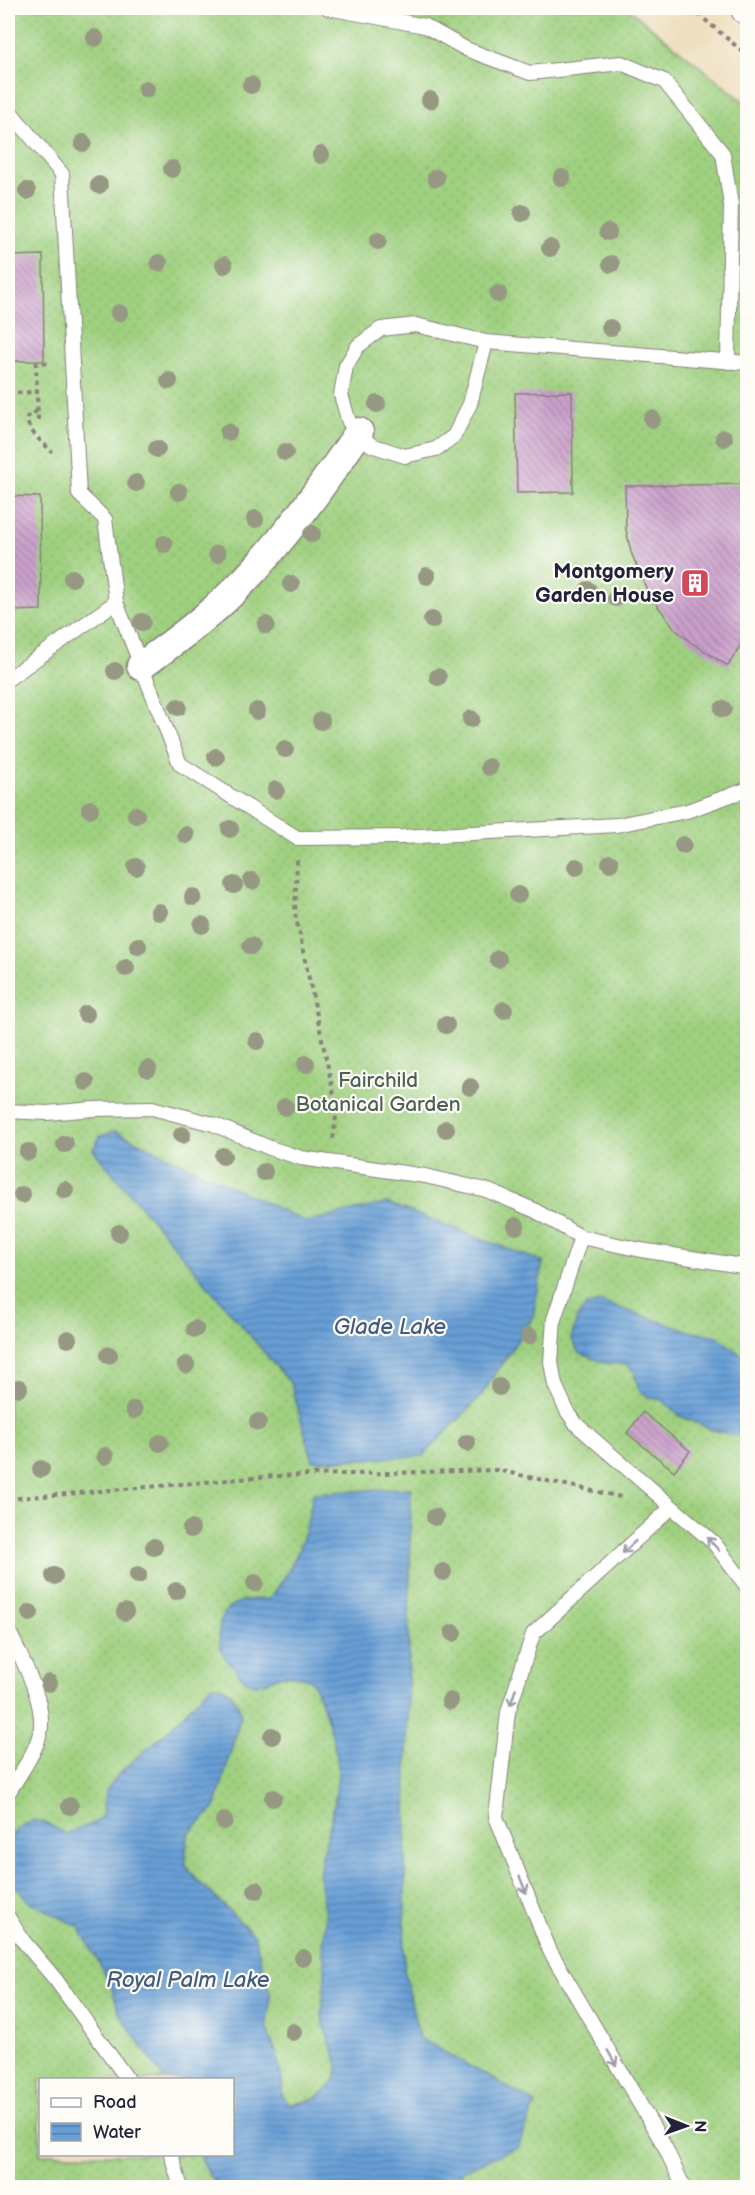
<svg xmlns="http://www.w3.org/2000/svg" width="755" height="2195" font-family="'Balsamiq Sans',sans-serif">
  <defs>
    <pattern id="garden-dots" width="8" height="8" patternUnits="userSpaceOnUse" patternTransform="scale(1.5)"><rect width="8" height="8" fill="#9fd07f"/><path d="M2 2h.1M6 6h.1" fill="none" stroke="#89b26f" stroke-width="1.8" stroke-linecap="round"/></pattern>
    <pattern id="water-rules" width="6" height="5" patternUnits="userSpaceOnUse" patternTransform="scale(1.5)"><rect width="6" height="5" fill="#679fd6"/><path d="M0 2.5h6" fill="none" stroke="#5481af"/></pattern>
    <pattern id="building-back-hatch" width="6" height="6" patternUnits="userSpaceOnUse" patternTransform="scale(1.5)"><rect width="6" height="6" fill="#cba0cb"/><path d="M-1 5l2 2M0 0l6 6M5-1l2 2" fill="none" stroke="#a482a6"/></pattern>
  </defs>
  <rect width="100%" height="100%" fill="#fdfcf7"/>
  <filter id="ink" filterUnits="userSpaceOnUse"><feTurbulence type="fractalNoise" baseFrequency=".0167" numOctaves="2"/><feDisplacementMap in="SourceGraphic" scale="12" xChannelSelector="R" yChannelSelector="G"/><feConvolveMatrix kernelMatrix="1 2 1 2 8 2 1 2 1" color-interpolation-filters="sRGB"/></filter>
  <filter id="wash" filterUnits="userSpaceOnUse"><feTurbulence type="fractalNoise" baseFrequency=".008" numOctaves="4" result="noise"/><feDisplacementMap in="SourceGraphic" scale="24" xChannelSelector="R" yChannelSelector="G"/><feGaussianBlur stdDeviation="1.35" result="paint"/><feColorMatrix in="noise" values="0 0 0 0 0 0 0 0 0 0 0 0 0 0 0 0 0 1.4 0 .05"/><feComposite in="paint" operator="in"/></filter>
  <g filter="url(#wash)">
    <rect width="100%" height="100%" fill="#eedebd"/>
    <path fill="url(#garden-dots)" stroke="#60795d" stroke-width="1.5" fill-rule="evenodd" d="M8,8H627L747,104V2187L8,2188ZM40,2080H232V2154H40Z"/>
    <path fill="url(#water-rules)" stroke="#446088" stroke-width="1.5" d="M115,1131L306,1222L387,1203L543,1262L533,1317L480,1397L423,1456L313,1461L291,1384L93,1150L100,1136Z
      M601,1302L692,1332L715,1335L747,1359V1434L737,1436L713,1430L680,1416L661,1399L650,1398L639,1390L634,1372L627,1364L605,1363L579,1353L571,1339L577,1318L587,1305Z
      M411,1488L404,1969L419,2038L536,2103L518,2147L462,2171L456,2187H222L210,2177L200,2155L232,2154V2080L164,2079L120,2014L110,1983L79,1927L28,1901L8,1878C7,1846 1,1835 33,1820L48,1824L65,1834L95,1823L103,1815C104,1804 102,1797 108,1788C124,1766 147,1750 166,1732C182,1717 196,1700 212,1685L222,1686L231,1693L238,1704L241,1715L215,1808L189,1833L186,1848V1865L195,1878L254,1935L271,1997L267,2021L269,2036L276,2051L282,2081V2095L289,2104C309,2103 332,2094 338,2071C341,2059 320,2030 322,2010C323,1997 325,1983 325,1969C325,1963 323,1957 323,1951C323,1939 326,1927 325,1915C324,1899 318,1888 320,1870C322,1850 329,1832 333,1812C335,1798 338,1781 338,1767C336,1741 323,1702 311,1680C302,1677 293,1674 284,1675C272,1676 266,1688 249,1682C244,1680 239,1674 236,1669C232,1666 229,1663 226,1659C216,1645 216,1614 233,1605C244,1599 257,1599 269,1599C297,1565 306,1536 313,1493Z"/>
    <g id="blocks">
      <path fill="url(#building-back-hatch)" d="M43,255L44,361H8V256Z
        M572,392L573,492L517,493L515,393Z
        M747,484V634L728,666L692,643L675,629L648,593L631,552L626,530L625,486Z
        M8,496L40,497L41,610L8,611Z
        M643,1412L690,1451L674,1471L627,1433Z"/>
    </g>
  </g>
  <g filter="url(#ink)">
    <use href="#blocks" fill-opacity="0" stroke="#88807c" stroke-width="1.5"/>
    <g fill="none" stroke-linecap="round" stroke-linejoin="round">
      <g stroke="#88807c" stroke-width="16">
        <path id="lane" d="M328,8L425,26L466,49L530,73L621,63L664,81L723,154L731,205L728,362
          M8,109L62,174L79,494L105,519L116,602
          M486,342L470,404L454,436L436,449L405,456L371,445L349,422L341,395L346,366L358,346L381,329L416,325L486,342L748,363
          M8,679L116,602L180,764L297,838L403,837L617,825L687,811L748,789
          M8,1111L47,1113L94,1109L152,1108L213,1124L270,1148L301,1158L425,1176L486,1190L534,1210L581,1237L641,1250L748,1267
          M581,1237L554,1319L551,1362L555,1385L567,1411L577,1425L608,1452L714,1543L748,1588
          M672,1507L533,1634L508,1712L496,1817L550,1951L665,2147L684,2188
          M8,1629C20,1656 47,1703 40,1733C35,1754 19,1775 8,1793
          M8,1917L24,1942L56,1980L128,2080
          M171,2154L181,2188"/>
      </g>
      <g stroke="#88807c" stroke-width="31">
        <path id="street" d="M141,666C174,642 208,617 237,588C283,542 322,486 359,432"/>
      </g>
      <g stroke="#88807c" stroke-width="35">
        <path id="secondary" d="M747,8H748"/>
      </g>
      <path stroke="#88807c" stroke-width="4" stroke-dasharray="4.5 4.5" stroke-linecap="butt" d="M691,8L748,56
        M8,393L37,392
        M37,411L27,417C27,432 43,442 52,452
        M38,420L36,364L48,363
        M297,860L295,913L337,1109L333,1139
        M8,1499L275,1476L497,1470L621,1497"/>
      <use href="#lane" stroke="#fff" stroke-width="14"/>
      <use href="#street" stroke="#fff" stroke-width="28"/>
      <use href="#secondary" stroke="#fff" stroke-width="33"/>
    </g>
    <g fill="#969883">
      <circle cx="95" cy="38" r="9"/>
      <circle cx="251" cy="85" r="9"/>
      <circle cx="146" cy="89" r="9"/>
      <circle cx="430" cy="100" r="9"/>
      <circle cx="83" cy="143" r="9"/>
      <circle cx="321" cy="155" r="9"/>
      <circle cx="172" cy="169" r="9"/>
      <circle cx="436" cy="178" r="9"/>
      <circle cx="562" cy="178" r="9"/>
      <circle cx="99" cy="185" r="9"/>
      <circle cx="27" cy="191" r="9"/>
      <circle cx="522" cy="213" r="9"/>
      <circle cx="608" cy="232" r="9"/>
      <circle cx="378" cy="241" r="9"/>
      <circle cx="550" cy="248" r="9"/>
      <circle cx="159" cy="263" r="9"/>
      <circle cx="611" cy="264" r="9"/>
      <circle cx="224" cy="265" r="9"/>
      <circle cx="498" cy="294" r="9"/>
      <circle cx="119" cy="313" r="9"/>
      <circle cx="610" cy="328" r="9"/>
      <circle cx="169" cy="381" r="9"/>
      <circle cx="377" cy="404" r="9"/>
      <circle cx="652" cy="419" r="9"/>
      <circle cx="228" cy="432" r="9"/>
      <circle cx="724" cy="438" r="9"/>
      <circle cx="157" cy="449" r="9"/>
      <circle cx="285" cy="452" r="9"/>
      <circle cx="136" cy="483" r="9"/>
      <circle cx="179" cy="492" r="9"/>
      <circle cx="255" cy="519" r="9"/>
      <circle cx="312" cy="534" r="9"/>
      <circle cx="164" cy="544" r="9"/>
      <circle cx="217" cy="554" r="9"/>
      <circle cx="427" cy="576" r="9"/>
      <circle cx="72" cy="578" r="9"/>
      <circle cx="291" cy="584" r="9"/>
      <circle cx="588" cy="590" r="9"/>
      <circle cx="616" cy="598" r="9"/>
      <circle cx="432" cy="620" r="9"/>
      <circle cx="142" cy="622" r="9"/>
      <circle cx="266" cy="625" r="9"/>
      <circle cx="115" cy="671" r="9"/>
      <circle cx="438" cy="677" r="9"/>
      <circle cx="178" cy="707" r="9"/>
      <circle cx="723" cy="709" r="9"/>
      <circle cx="257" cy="711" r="9"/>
      <circle cx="471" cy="719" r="9"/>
      <circle cx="321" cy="721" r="9"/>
      <circle cx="285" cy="749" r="9"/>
      <circle cx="216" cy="757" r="9"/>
      <circle cx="489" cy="767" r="9"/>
      <circle cx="276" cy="790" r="9"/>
      <circle cx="90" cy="809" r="9"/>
      <circle cx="136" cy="815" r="9"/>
      <circle cx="230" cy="829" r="9"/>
      <circle cx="186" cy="835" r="9"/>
      <circle cx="683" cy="845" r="9"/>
      <circle cx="610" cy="863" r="9"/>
      <circle cx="136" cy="867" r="9"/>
      <circle cx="576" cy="867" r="9"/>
      <circle cx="252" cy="881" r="9"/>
      <circle cx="234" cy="885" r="9"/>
      <circle cx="518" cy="895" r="9"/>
      <circle cx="193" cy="897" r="9"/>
      <circle cx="159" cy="912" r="9"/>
      <circle cx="202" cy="925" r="9"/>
      <circle cx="138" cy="946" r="9"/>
      <circle cx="251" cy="946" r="9"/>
      <circle cx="498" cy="959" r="9"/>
      <circle cx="126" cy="968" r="9"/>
      <circle cx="504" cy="1010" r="9"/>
      <circle cx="86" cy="1014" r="9"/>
      <circle cx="446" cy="1025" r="9"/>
      <circle cx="257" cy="1041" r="9"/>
      <circle cx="306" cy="1064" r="9"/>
      <circle cx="148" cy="1069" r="9"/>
      <circle cx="86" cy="1082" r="9"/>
      <circle cx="470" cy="1087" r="9"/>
      <circle cx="285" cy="1107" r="9"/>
      <circle cx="446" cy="1129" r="9"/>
      <circle cx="182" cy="1135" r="9"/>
      <circle cx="65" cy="1144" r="9"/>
      <circle cx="28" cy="1152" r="9"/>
      <circle cx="223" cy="1156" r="9"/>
      <circle cx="264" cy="1172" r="9"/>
      <circle cx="65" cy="1190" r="9"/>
      <circle cx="22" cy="1195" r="9"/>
      <circle cx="516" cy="1226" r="9"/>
      <circle cx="119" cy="1233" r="9"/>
      <circle cx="195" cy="1329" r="9"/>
      <circle cx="529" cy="1336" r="9"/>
      <circle cx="68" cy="1339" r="9"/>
      <circle cx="109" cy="1355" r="9"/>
      <circle cx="186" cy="1365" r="9"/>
      <circle cx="499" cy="1387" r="9"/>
      <circle cx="19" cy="1388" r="9"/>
      <circle cx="134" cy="1410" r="9"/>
      <circle cx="258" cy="1422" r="9"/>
      <circle cx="160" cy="1443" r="9"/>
      <circle cx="467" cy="1443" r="9"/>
      <circle cx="105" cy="1456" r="9"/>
      <circle cx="41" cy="1469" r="9"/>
      <circle cx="435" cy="1517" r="9"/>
      <circle cx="191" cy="1529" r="9"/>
      <circle cx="154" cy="1547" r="9"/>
      <circle cx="443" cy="1572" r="9"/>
      <circle cx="138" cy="1575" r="9"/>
      <circle cx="54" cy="1576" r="9"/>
      <circle cx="255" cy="1583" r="9"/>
      <circle cx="176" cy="1591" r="9"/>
      <circle cx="125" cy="1612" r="9"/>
      <circle cx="30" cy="1613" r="9"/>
      <circle cx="453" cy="1633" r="9"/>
      <circle cx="49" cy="1683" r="9"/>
      <circle cx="450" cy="1701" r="9"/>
      <circle cx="272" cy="1736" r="9"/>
      <circle cx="273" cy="1798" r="9"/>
      <circle cx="70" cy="1806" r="9"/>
      <circle cx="224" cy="1821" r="9"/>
      <circle cx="256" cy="1890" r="9"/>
      <circle cx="303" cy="1958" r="9"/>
      <circle cx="293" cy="2032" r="9"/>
    </g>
    <defs><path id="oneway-shaft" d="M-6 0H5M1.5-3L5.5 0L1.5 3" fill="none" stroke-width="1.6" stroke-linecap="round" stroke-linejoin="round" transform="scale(1.5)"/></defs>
    <g stroke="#9c9ca7">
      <use href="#oneway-shaft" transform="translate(713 1544) rotate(-133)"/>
      <use href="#oneway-shaft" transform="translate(629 1547) rotate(137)"/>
      <use href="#oneway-shaft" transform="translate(513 1697) rotate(108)"/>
      <use href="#oneway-shaft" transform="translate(523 1885) rotate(68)"/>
      <use href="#oneway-shaft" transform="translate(612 2058) rotate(60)"/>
    </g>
  </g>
  <defs>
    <g id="building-square" transform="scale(1.5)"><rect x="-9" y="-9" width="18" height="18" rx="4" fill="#d1495b" stroke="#fdfcf7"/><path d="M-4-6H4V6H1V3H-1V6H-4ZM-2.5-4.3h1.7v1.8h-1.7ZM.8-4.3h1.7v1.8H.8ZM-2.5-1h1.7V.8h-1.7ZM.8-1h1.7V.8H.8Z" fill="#fff"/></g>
  </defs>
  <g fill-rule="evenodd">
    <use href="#building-square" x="695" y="583"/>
  </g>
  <g text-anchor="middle" stroke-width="4.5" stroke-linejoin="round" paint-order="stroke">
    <g font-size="21" font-weight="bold" fill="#22223b" stroke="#fdfcf7" text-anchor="end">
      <text x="674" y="578">Montgomery<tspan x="674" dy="24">Garden House</tspan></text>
    </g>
    <g font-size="21" fill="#4e5f53" stroke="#fdfcf7">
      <text x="378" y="1087">Fairchild<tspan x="378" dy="24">Botanical Garden</tspan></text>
    </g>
    <g font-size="22" font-style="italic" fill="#415a81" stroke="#fdfcf7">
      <text x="390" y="1334">Glade Lake</text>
      <text x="188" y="1987">Royal Palm Lake</text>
    </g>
  </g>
  <rect width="755" height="2195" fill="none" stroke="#fdfcf7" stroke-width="30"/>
  <rect x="39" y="2078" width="195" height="78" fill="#fdfcf7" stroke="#a5a5ac" stroke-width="1.5"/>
  <rect x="51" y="2098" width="30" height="9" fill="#ffffff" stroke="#a5a5ac" stroke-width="1.5"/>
  <text x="93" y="2108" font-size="18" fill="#22223b">Road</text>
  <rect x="51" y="2123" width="30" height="18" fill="url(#water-rules)" stroke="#a5a5ac" stroke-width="1.5"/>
  <text x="93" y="2138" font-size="18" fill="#22223b">Water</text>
  <g transform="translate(686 2126) rotate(91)" stroke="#fdfcf7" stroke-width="4.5" paint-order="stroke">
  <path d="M0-4.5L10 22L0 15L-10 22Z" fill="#22223b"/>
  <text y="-9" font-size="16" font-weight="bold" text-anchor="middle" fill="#22223b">N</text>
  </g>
</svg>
